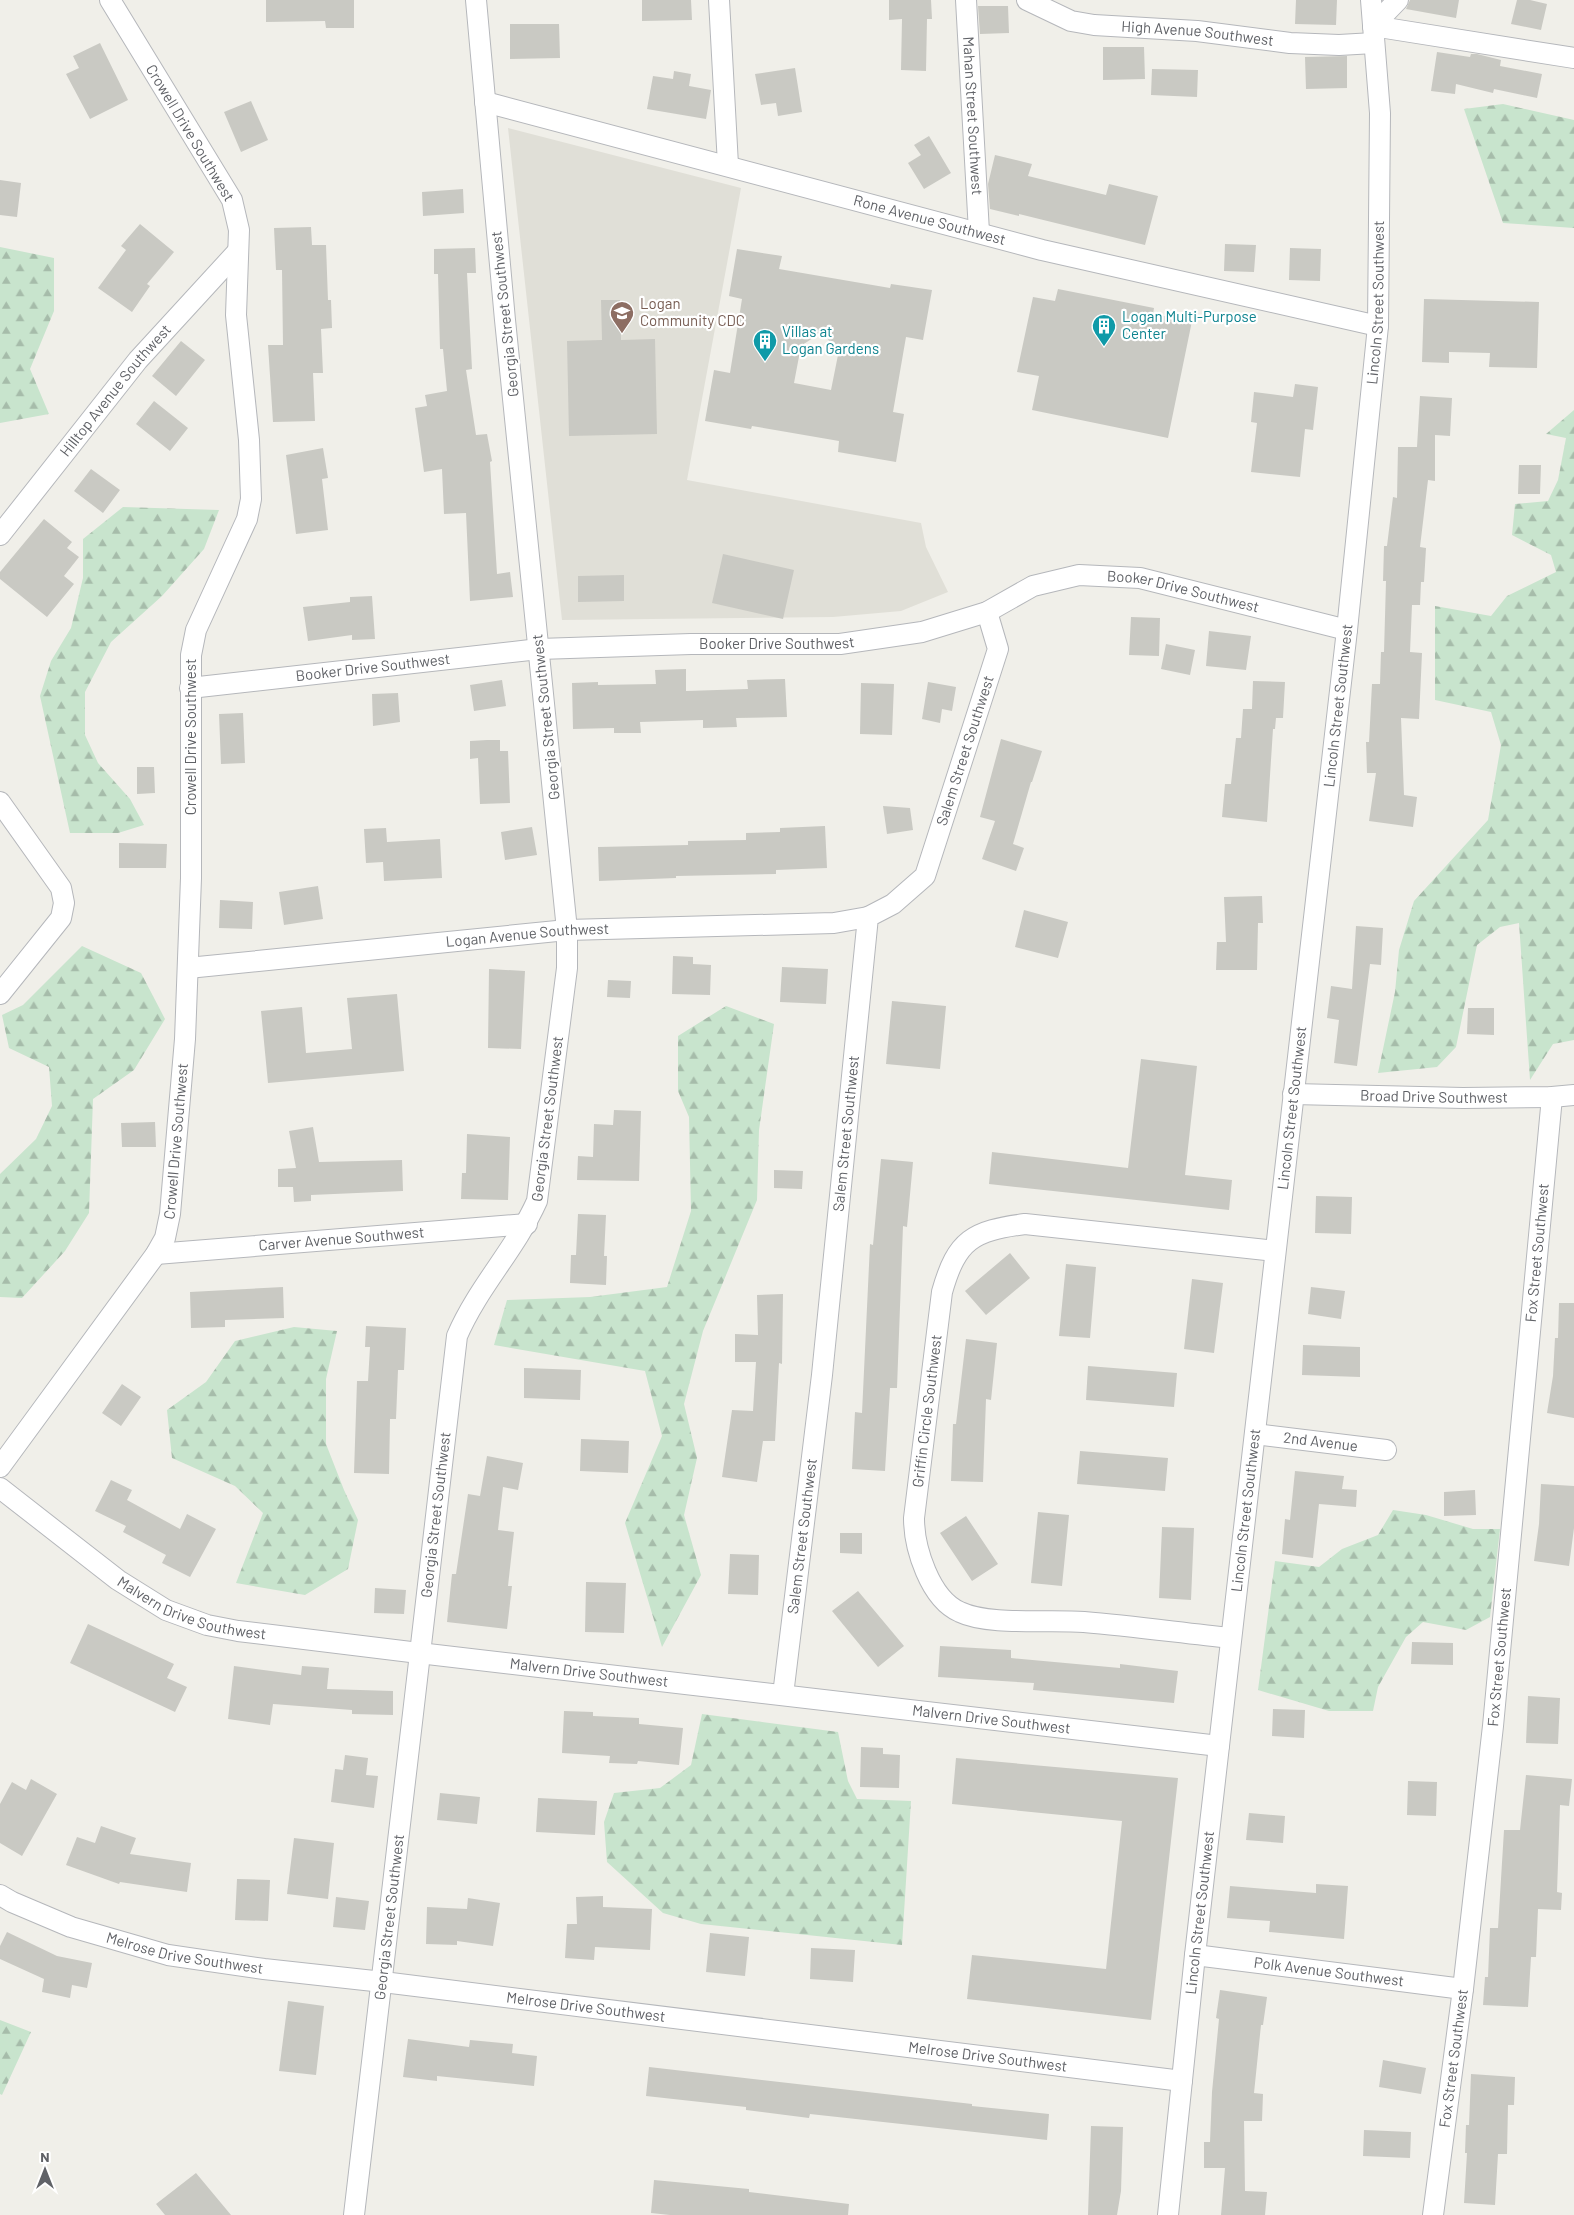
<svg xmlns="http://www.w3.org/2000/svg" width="1574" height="2215" font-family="Barlow,sans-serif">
  <defs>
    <pattern id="forest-firs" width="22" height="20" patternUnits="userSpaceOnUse" patternTransform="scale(1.25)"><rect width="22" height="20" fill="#c8e4cd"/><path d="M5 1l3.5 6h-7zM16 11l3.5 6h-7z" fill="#a6bcaa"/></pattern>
  </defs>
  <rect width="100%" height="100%" fill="#f0efe9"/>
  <path fill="#e0dfd7" d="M508,128L741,188L687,480L921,523L926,547L948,592L901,611L833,617L562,620Z"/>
  <path fill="url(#forest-firs)" d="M1503,104L1574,120V228L1503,223L1464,109Z
    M0,247L54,258V311L30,369L49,414L0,423Z
    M1574,410V1040L1553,1044L1530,1080L1519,923L1500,927L1477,945L1456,1047L1437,1067L1378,1073L1395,992L1399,950L1414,901L1488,820L1501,745L1491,712L1435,700V606L1491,616L1507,596L1556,572L1551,555L1512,535L1515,504L1548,501L1558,480L1566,438L1546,434Z
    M123,507L219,510L204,549L162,596L111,642L85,692V735L98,763L130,799L144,825L118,833H70L40,696L51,661L71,628L83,578V539Z
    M82,946L141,973L165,1019L134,1070L93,1099L89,1213L65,1251L22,1298L0,1297V1174L36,1139L52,1106L49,1067L9,1048L2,1015L23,1005Z
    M726,1006L774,1024L759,1130L757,1200L703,1331L684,1404L697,1458L684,1515L701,1575L662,1647L625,1523L662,1436L645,1371L494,1345L507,1300L590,1297L667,1287L691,1211L689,1117L678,1091V1036Z
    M294,1327L337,1331L326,1379V1444L344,1490L358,1520L348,1569L305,1595L236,1583L263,1513L235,1486L172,1458L167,1410L206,1382L235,1341Z
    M1393,1510L1426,1515L1473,1529H1500L1490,1617L1466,1630L1423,1622L1406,1637L1378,1687L1373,1711H1329L1258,1690L1275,1561L1319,1567L1342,1549L1378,1535Z
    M702,1714L838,1732L848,1781L857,1799L911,1801L902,1945L701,1924L663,1913L607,1862L604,1822L614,1793L660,1788L691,1765Z
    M0,2020L31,2032L2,2095L0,2094Z"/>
  <path fill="#c9c9c3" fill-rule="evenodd" d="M266,0H354V28H326L325,21L266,22Z
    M642,0H691L692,20L642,21Z
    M889,0H931L932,19H927L926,71L901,70L902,19L889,20Z
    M1296,0H1337L1336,25L1295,24Z
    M1410,0H1459L1456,18L1406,9Z
    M1517,0H1530L1547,4L1541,30L1511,24Z
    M978,6H1008L1009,33L980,34Z
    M510,24H559L560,58L510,59Z
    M100,43L128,100L90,119L66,74L79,68L73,56Z
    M1103,47H1144L1145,79L1103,80Z
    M1437,52L1470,57L1471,54H1477L1501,60L1500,66L1542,74L1537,98L1494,89L1493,93L1456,84L1455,94L1431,91Z
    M1347,56V88L1306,89L1305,57Z
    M795,68L802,112L778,116L776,103L761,105L755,74Z
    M1152,69L1198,70L1197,97L1151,95Z
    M674,71L691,74L689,86L711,90L706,119L647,109L653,76L673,79Z
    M251,101L268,140L241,152L224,112Z
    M929,136L951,173L924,189L908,163L921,155L914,145Z
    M995,155L1032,164L1028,176L1106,195L1109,184L1158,196L1145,245L1019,214V216L990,209L988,184Z
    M0,180L21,183L17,217L0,215Z
    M463,189L464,213L423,216L422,192Z
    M140,224L174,252L147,284L150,286L132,312L98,288L126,250L121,246Z
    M311,227L312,245H326L328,300H331L332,328L321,329L323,373H313L315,421L273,422L268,345H283L282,270H276L274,228Z
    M1225,244L1256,245L1254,272L1224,271Z
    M475,248L476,273H467L472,369L466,370L476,435L487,434L492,461L490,462L497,574L510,572L513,597L470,601L466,513L444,514L442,469L424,472L415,408L427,406L425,395L447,391L443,349H440L438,274H434V249Z
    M1290,248L1321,249L1320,281L1289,280Z
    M737,249L782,256L779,269L890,288L891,284L932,290L923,340L906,337L893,412L904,414L896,462L838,452L839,441L752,426L751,429L705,421L714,370L730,373L742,299L729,296ZM823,331L838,355L831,390L794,383L801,346Z
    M1058,289L1154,308L1153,314L1192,321L1168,438L1032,410L1039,376L1017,372L1033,297L1055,301Z
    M1424,299L1539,302L1537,368L1489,367L1490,353L1449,352V363L1422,362Z
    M601,300H620L621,340L655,339L657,434L569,436L567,341L602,340Z
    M181,341L205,360L176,396L152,376Z
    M1295,384L1318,387L1313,430L1305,429L1300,477L1251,472L1257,423L1251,422L1254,392L1293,397Z
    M1420,396L1452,398L1450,436L1435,435V481L1428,480L1420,547L1426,548L1424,582H1421L1420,605H1412L1410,652L1422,653L1419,719L1401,718L1404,795L1417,797L1413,827L1369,821L1376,773H1367L1366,742H1369L1372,684H1380L1381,652H1384L1386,581H1383L1384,546H1387L1393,497L1397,498L1398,447H1417Z
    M154,401L188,428L170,451L136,424Z
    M323,448L328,478L322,479L328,530L296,534L286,455Z
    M1519,465H1541L1540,494H1518Z
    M91,469L120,490L103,513L74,491Z
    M44,519L72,542L67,548L79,557L64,576L74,584L47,617L0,579V572Z
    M723,554L794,570L783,619L712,603Z
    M624,575V601L578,602V576Z
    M372,596L375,639L352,640V635L308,641L303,607L350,602V597Z
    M1131,617L1160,618L1159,656L1129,655Z
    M1209,631L1251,636L1246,670L1206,666Z
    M1166,644L1195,650L1190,675L1161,669Z
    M686,669V691L748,689L747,680L785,679L787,717L736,718L737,727L703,728V720L640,722L641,733H614V728L573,729L572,683L598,682V685L656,684L655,670Z
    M502,680L506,706L474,711L470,685Z
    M1253,681L1285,682L1283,718H1276L1275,729H1273L1267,822L1222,817L1225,784H1231L1236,738H1241L1243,709H1252Z
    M928,682L956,687L952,711L942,709L940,723L922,719Z
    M861,683L894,684L892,735L860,734Z
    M398,693L400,722L373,726L372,694Z
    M243,713L245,763L221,764L219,714Z
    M1001,739L1042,751L1032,782H1031L1013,844L1024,848L1016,871L982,859L995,821L980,817Z
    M487,740H500V751H508L510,803L480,804L478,758L470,759V741Z
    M137,767H154L155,793L137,794Z
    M883,806L910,808L913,830L887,834Z
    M825,826L827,868L776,870V874L676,876V878L599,881L598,847L688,845V841L746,840V833L780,832V828Z
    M532,827L537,855L505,860L501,832Z
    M386,828L387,842L440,839L442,878L384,881L383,862L366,863L364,829Z
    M119,843L167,844L166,868H119Z
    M318,886L323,919L284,925L279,892Z
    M1262,896L1263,923H1258L1257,970H1216L1217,942H1226L1224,897Z
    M220,900L253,902L252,929L219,928Z
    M1024,910L1068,922L1058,958L1015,947Z
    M1356,926L1383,928L1381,965L1370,964L1357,1066L1334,1063L1339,1020L1327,1018L1331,986L1352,989Z
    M673,956L693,957V964L711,965L710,995L672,994Z
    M782,967L828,969L826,1004L780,1002Z
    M489,969L525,971L521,1049L488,1048Z
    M608,980L631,981L630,998L607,997Z
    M397,994L404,1071L268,1083L261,1011L302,1007L306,1053L352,1049L347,998Z
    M892,1001L946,1006L940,1069L886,1064Z
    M1468,1008H1494V1035L1467,1034Z
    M1141,1059L1197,1066L1185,1175L1232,1180L1229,1210L989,1184L992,1152L1128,1168Z
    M614,1110L641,1111L639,1181L577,1180L578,1156L593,1157L594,1124L613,1125Z
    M155,1122L156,1147H122L121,1123Z
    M313,1127L319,1162L402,1160L403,1191L311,1195V1201L294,1202L293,1187H278V1169L296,1168L289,1131Z
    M467,1134L510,1137L508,1200L461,1199L462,1173H466Z
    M881,1159L913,1162L907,1227L903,1226L897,1388H890L885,1471L852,1469L855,1412L862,1413L870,1244L873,1245Z
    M774,1170L803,1171L802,1189L774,1188Z
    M1316,1196L1352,1197L1351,1234L1315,1233Z
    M578,1214L606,1215L604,1256H607L606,1285L570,1283L571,1255H576Z
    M1010,1253L1030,1278L986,1315L965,1291Z
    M1066,1264L1096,1267L1090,1338L1059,1336Z
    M1192,1279L1223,1283L1214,1353L1184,1349Z
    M283,1287L284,1318L225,1320V1327L191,1328L190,1292Z
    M1311,1287L1345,1291L1341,1319L1308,1314Z
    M783,1294L782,1364L779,1363L775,1441H763L757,1482L722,1477L732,1410L753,1411L756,1362H735V1334L758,1335L757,1295Z
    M1559,1303H1574V1418L1547,1413L1553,1376L1555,1338H1558Z
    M366,1326L406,1328L404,1370H398L396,1419H390L389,1474L354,1473L357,1381H368L370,1347H365Z
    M966,1339L997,1343L991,1400L986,1399L983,1482L951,1481L953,1424H956Z
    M1303,1345L1360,1347V1377L1302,1375Z
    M1088,1366L1177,1373L1174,1407L1086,1400Z
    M524,1368L581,1370L580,1400L524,1398Z
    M122,1384L141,1397L121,1426L102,1413Z
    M581,1439L629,1441L628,1473L580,1471Z
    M1080,1451L1168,1458L1165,1491L1077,1484Z
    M487,1456L523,1463L518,1490L503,1487L498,1530L514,1532L508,1586H512L507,1629L447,1622L452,1574H456L468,1494L480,1496Z
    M1295,1471L1344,1476L1342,1489L1357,1490L1356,1507L1319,1504L1313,1558L1282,1554L1285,1519L1290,1520Z
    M111,1480L132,1490L127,1500L180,1529L187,1514L216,1529L190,1577L162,1563L166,1555L123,1532L126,1526L95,1511Z
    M1541,1484L1574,1486V1528L1569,1566L1534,1561L1539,1524Z
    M1475,1490L1476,1515L1444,1516V1492Z
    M1038,1512L1069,1515L1062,1586L1031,1583Z
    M966,1516L998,1564L972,1581L940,1533Z
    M1162,1527L1194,1528L1191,1600L1159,1598Z
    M840,1533H862V1554L840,1553Z
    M730,1554L759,1555L758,1595L728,1594Z
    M586,1582L626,1583L624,1633L585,1632Z
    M375,1588L406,1590L404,1614L374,1613Z
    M858,1591L904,1646L878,1667L832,1611Z
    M88,1624L174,1664L167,1678L187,1687L175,1712L70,1663Z
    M1412,1642L1453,1643V1665L1411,1664Z
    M940,1646L1011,1650V1658L1120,1668V1664L1178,1671L1174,1703L1033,1690L1034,1683L938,1677Z
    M234,1666L301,1675L302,1666L329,1668L327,1689L393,1691V1715L352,1714V1710L273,1704L270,1725L228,1719Z
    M1528,1696L1560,1698L1558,1744L1526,1743Z
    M1273,1709L1305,1710L1304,1738L1272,1736Z
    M564,1711L593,1712V1716L639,1718V1724L683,1728L679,1765L638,1761L637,1764L609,1763L610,1756L562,1753Z
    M861,1747L883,1748V1754L900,1755L899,1788L860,1787Z
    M345,1755L368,1758L366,1775L378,1776L374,1808L331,1802L335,1769L343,1770Z
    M956,1758L1178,1778L1151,2020L967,1999L972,1955L1106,1969L1122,1821L952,1804Z
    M1526,1775L1572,1779L1569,1806L1560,1805L1557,1892L1562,1893L1561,1910L1538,1909L1536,1957H1531L1528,2007L1483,2005L1485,1977H1488L1490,1928H1498L1504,1830H1520Z
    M31,1779L57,1794L22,1856L0,1843V1804L12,1782L26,1790Z
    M1408,1781L1437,1782L1436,1816L1407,1815Z
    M440,1793L480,1797L477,1824L437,1820Z
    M538,1798L597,1801L595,1835L536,1832Z
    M1249,1813L1285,1816L1283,1843L1246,1840Z
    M101,1826L136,1838L130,1854L191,1863L187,1892L120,1882L119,1884L66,1865L77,1837L95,1843Z
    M294,1838L334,1843L328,1899L287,1894Z
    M237,1879L270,1880L268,1921L235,1920Z
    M1316,1884L1348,1886L1344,1939L1269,1932L1270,1921L1227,1918L1230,1886L1316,1893Z
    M603,1896V1907L652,1909L650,1950L595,1947L594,1960L565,1958L567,1924H577L576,1897Z
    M336,1897L369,1901L365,1930L333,1927Z
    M468,1898L500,1903L493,1946L457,1941V1945L426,1944L427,1907L467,1909Z
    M7,1932L57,1956L92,1963L87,1988L72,1985L70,1998L42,1992L44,1979L0,1959V1946Z
    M710,1933L749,1937L745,1976L706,1972Z
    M811,1948L855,1950L853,1982L810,1979Z
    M1220,1990L1267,1997L1263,2025H1261L1254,2093L1263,2094L1262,2121H1244L1245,2191L1267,2192L1265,2215H1221L1225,2168H1204V2142H1210L1212,2092L1219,2019L1216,2018Z
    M288,2001L324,2006L316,2075L279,2071Z
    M408,2039L469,2047L470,2040L513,2044L512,2053L537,2056L534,2086L437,2076V2081L403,2077Z
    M1383,2060L1426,2068L1421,2094L1379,2087Z
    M649,2067L972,2104V2106L1049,2114L1047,2140L810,2114L809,2118L746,2110V2107L646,2096Z
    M1471,2074L1515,2077L1514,2105H1508L1507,2154H1498L1495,2205L1464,2203L1467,2153H1465L1466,2125H1469Z
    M1091,2126L1123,2127L1121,2191L1117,2215H1088Z
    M1364,2130L1411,2132L1410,2158L1363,2156Z
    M196,2173L231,2215H165L156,2204Z
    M654,2180L749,2189V2192L849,2204L848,2215H670L651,2213Z"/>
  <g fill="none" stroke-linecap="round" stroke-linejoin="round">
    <g stroke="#b5b7bb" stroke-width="22">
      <g id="minor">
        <path d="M719,0L728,165"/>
        <path id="s1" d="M966,0L979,232"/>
        <path id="s2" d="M1027,0L1071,21L1094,25L1197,31L1290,43L1339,45L1374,43"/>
        <path d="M1373,26L1574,58"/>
        <path d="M1373,26L1398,0"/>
        <path id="s3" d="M485,102L1042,250L1378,326"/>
        <path id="s4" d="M0,535L138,360L238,251"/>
        <path id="s5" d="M190,688L539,649L691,644H840L922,632L987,612L1033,586L1079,575L1140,578L1347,630"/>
        <path d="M0,802L61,888L64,903L61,918L0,994"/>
        <path id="s6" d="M188,968L567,930L834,923L868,917"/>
        <path id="s7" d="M1293,1094L1463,1098L1552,1097L1574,1095"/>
        <path id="s8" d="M156,1254L527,1224"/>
        <path id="s9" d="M1255,1434L1386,1450"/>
        <path id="s10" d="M0,1467L156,1254L165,1238L170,1214L185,1039L191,878V655L196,630L247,519L251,499L249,440L236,315L239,230L232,200L110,0"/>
        <path id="s11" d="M0,1488L118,1580L166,1610L207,1625L238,1631L419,1653L1219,1746"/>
        <path id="s12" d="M1231,1638C1182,1633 1133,1626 1084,1622C1050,1619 989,1626 960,1612C930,1599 914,1548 914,1518L942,1292C957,1239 973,1231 1025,1224L1275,1251"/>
        <path id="s13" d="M783,1695L822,1375L868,917L893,904L925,876L998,649L987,612"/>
        <path id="s14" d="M0,1895L12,1902L71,1927L168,1955L264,1969L383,1982L1182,2081"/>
        <path id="s15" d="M1195,1955L1463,1989"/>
        <path id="s16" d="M354,2215C390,1922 422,1629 457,1336C478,1287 515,1250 537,1201L567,968V930L505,320L476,0"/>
        <path id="s17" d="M1168,2215L1195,1955L1347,630L1378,326L1380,113L1371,0"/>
        <path id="s18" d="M1433,2215L1463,1989L1493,1726L1552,1097"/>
      </g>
    </g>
    <use href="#minor" stroke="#fff" stroke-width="20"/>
  </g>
  <defs>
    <g id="school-pin" transform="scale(1.25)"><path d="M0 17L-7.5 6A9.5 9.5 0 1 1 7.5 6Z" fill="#8d6e63" stroke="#fff"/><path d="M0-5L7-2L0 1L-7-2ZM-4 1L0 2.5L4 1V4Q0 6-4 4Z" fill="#fff"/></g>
    <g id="building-pin" transform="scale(1.25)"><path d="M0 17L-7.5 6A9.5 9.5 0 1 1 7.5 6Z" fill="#0f9aa8" stroke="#fff"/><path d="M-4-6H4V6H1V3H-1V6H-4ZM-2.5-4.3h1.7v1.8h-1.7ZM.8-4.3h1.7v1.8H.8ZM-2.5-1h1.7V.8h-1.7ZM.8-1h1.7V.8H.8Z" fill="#fff"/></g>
  </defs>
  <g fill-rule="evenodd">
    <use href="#school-pin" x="622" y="313"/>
    <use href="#building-pin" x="1104" y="326"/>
    <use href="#building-pin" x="765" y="341"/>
  </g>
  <g text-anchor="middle" stroke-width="4.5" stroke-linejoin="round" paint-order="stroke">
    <g font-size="15" fill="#606267" stroke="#fff">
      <text dy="5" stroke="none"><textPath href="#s2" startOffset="176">High Avenue Southwest</textPath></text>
      <text dy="5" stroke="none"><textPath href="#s1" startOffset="116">Mahan Street Southwest</textPath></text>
      <text transform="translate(190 133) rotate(59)" y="5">Crowell Drive Southwest</text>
      <text dy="5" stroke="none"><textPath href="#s3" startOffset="460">Rone Avenue Southwest</textPath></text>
      <text dy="5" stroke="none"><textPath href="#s17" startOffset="1924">Lincoln Street Southwest</textPath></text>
      <text transform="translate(505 314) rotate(-96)" y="5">Georgia Street Southwest</text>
      <text dy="5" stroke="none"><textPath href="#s4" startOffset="185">Hilltop Avenue Southwest</textPath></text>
      <text dy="5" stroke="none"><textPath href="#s5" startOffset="1009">Booker Drive Southwest</textPath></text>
      <text dy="5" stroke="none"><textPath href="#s5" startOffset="589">Booker Drive Southwest</textPath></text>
      <text dy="5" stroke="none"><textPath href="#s5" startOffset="184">Booker Drive Southwest</textPath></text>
      <text dy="5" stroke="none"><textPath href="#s17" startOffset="1519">Lincoln Street Southwest</textPath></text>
      <text transform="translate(546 717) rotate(-96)" y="5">Georgia Street Southwest</text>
      <text transform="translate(191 737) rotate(-90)" y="5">Crowell Drive Southwest</text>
      <text dy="5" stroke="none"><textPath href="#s13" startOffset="985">Salem Street Southwest</textPath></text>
      <text dy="5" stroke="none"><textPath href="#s6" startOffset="341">Logan Avenue Southwest</textPath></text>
      <text dy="5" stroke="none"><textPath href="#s7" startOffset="141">Broad Drive Southwest</textPath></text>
      <text dy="5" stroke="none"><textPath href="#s17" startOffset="1114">Lincoln Street Southwest</textPath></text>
      <text dy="5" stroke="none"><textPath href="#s16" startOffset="1125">Georgia Street Southwest</textPath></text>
      <text dy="5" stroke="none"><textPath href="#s13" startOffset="565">Salem Street Southwest</textPath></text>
      <text dy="5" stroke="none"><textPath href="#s10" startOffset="380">Crowell Drive Southwest</textPath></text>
      <text dy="5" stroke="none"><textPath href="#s8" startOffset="186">Carver Avenue Southwest</textPath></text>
      <text dy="5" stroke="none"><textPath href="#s18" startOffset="968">Fox Street Southwest</textPath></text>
      <text dy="5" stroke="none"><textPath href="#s12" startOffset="490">Griffin Circle Southwest</textPath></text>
      <text dy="5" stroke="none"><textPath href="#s9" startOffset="66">2nd Avenue</textPath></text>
      <text dy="5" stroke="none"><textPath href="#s17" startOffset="709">Lincoln Street Southwest</textPath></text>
      <text dy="5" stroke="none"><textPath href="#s16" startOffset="705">Georgia Street Southwest</textPath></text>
      <text dy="5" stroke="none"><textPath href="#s13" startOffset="160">Salem Street Southwest</textPath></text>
      <text dy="5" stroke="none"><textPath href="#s11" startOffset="230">Malvern Drive Southwest</textPath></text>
      <text dy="5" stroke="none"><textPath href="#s18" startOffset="562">Fox Street Southwest</textPath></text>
      <text dy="5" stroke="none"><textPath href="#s11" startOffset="635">Malvern Drive Southwest</textPath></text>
      <text dy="5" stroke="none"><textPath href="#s11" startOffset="1040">Malvern Drive Southwest</textPath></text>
      <text dy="5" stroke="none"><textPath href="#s17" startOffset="304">Lincoln Street Southwest</textPath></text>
      <text dy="5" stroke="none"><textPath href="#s16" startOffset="300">Georgia Street Southwest</textPath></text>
      <text dy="5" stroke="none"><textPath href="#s14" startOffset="195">Melrose Drive Southwest</textPath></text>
      <text dy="5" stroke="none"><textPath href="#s15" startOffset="135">Polk Avenue Southwest</textPath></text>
      <text dy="5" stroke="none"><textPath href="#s14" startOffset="600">Melrose Drive Southwest</textPath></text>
      <text dy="5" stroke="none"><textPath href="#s14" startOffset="1005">Melrose Drive Southwest</textPath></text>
      <text dy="5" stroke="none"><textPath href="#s18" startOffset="158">Fox Street Southwest</textPath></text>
    </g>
    <g font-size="15" fill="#785e54" stroke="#fff" text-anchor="start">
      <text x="640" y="309">Logan<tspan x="640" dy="17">Community CDC</tspan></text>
    </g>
    <g font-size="15" fill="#0d838f" stroke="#fff" text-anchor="start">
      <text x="1122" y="322">Logan Multi-Purpose<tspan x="1122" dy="17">Center</tspan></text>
      <text x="782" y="337">Villas at<tspan x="782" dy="17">Logan Gardens</tspan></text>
    </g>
  </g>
  <g transform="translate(45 2170)" stroke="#ffffff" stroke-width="4" paint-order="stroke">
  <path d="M0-4L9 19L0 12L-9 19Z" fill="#606267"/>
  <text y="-8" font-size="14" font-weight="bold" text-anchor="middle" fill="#606267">N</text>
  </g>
</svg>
